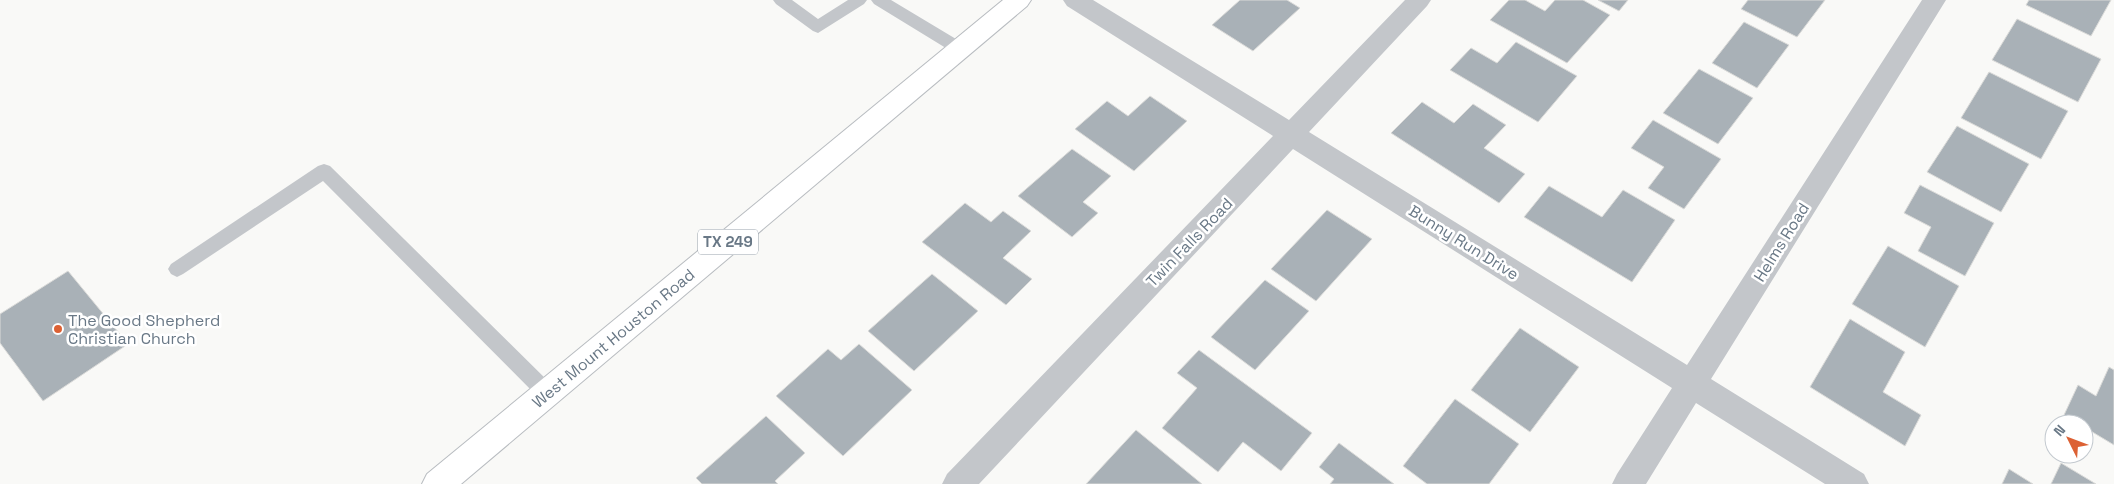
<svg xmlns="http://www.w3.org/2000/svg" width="2114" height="484" font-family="'Space Grotesk',sans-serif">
  <rect width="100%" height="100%" fill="#f9f9f7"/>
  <path fill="#a9b1b7" stroke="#dbdbd9" d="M1240,0H1287L1300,8L1253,51L1212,25Z
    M1509,0H1525L1545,11L1555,0H1583L1610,15L1567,63L1490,20Z
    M1598,0H1628L1619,11Z
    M1748,0H1825L1797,37L1741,9Z
    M2029,0H2111L2091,36L2026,5Z
    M2017,19L2101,59L2078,102L1992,60Z
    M1744,22L1789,45L1757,88L1712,63Z
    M1516,42L1577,76L1538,122L1450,70L1471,48L1497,63Z
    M1699,69L1753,98L1718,144L1663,113Z
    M1989,72L2068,111L2041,159L1961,118Z
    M1150,96L1187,121L1134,171L1075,129L1107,101L1128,116Z
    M1422,102L1454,123L1473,104L1506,125L1484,148L1525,174L1499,203L1391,133Z
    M1653,120L1721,159L1684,209L1648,188L1664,167L1631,148Z
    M1957,126L2029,164L2001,212L1927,172Z
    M1072,149L1111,176L1083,202L1098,213L1072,237L1018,196Z
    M1920,185L1994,223L1965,276L1918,251L1931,227L1904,213Z
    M1549,186L1602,217L1623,190L1675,220L1632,282L1524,217Z
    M965,203L991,222L1003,211L1031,231L1003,258L1032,279L1006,305L922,242Z
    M1327,210L1372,239L1316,301L1271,269Z
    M1888,246L1959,286L1925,347L1852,304Z
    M68,271L128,344L43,401L0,343V314Z
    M932,274L978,311L914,371L868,331Z
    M1265,280L1309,311L1255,370L1211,337Z
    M1850,319L1905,352L1883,392L1921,415L1905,446L1810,387Z
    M1520,328L1579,367L1530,432L1471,390Z
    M859,344L912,390L843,456L776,396L828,349L841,360Z
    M1199,350L1312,433L1281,471L1243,442L1218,472L1162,428L1197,388L1177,373Z
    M2109,367L2114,370V445L2084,427V424H2078L2064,415L2078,385L2096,396Z
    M1455,399L1519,444L1489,484H1427L1403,466Z
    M766,416L805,453L775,481L778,484H702L696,478Z
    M1136,430L1202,484H1086Z
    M1339,443L1394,484H1330L1334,479L1319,467Z
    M2061,463L2096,484H2051Z
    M2009,469L2033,484H2002Z"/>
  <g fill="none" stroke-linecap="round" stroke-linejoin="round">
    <g stroke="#b8bcc0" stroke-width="2">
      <path id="primary" d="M1003,0H1031L1027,6L461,484H422L427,474Z"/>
    </g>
    <path fill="#c3c6ca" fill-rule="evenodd" d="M773,0H792L818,19L848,0H867L864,4L818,33L813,31L776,4Z
      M871,0H891L966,45L968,49L966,53L960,55L954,53L874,4Z
      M324,164L330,166L554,387L556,393L554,399L547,402L540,399L323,181L183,274L177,277L171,274L168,269L171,264L318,166Z"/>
    <path fill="#c3c6ca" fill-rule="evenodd" d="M1063,0H1093L1289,120L1405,0H1431L1427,6L1309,132L1687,365L1922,0H1946L1711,379L1864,474L1869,484H1825L1696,403L1646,484H1612L1617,474L1672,388L1293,149L979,484H942L947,474L1273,136L1067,6Z"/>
    <use href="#primary" fill="#fff" fill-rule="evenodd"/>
  </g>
  <circle fill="#dc6134" stroke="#fff" stroke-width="2" cx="58" cy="329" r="5"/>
  <g text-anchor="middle" stroke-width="5" stroke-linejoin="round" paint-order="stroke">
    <rect fill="#fff" stroke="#96a0aa" stroke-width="1" x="698" y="229.5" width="60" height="25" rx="4"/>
    <g font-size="15" font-weight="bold" fill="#697886">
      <text x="728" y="247">TX 249</text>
    </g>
    <g font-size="16" fill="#697886" stroke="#fff">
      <text transform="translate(1189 242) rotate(-46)" y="6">Twin Falls Road</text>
      <text transform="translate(1464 242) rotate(32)" y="6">Bunny Run Drive</text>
      <text transform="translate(1781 242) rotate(-58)" y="6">Helms Road</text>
      <text transform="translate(613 338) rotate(-40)" y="6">West Mount Houston Road</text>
    </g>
    <g font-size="16" fill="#697886" stroke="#fff" text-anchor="start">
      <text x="68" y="326">The Good Shepherd<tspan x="68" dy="18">Christian Church</tspan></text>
    </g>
  </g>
  <g transform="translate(2069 439) rotate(312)"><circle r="24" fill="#ffffff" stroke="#c3c9cf"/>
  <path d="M0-4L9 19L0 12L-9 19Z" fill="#dc6134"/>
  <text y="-8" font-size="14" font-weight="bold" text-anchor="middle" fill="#697886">N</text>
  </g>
</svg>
